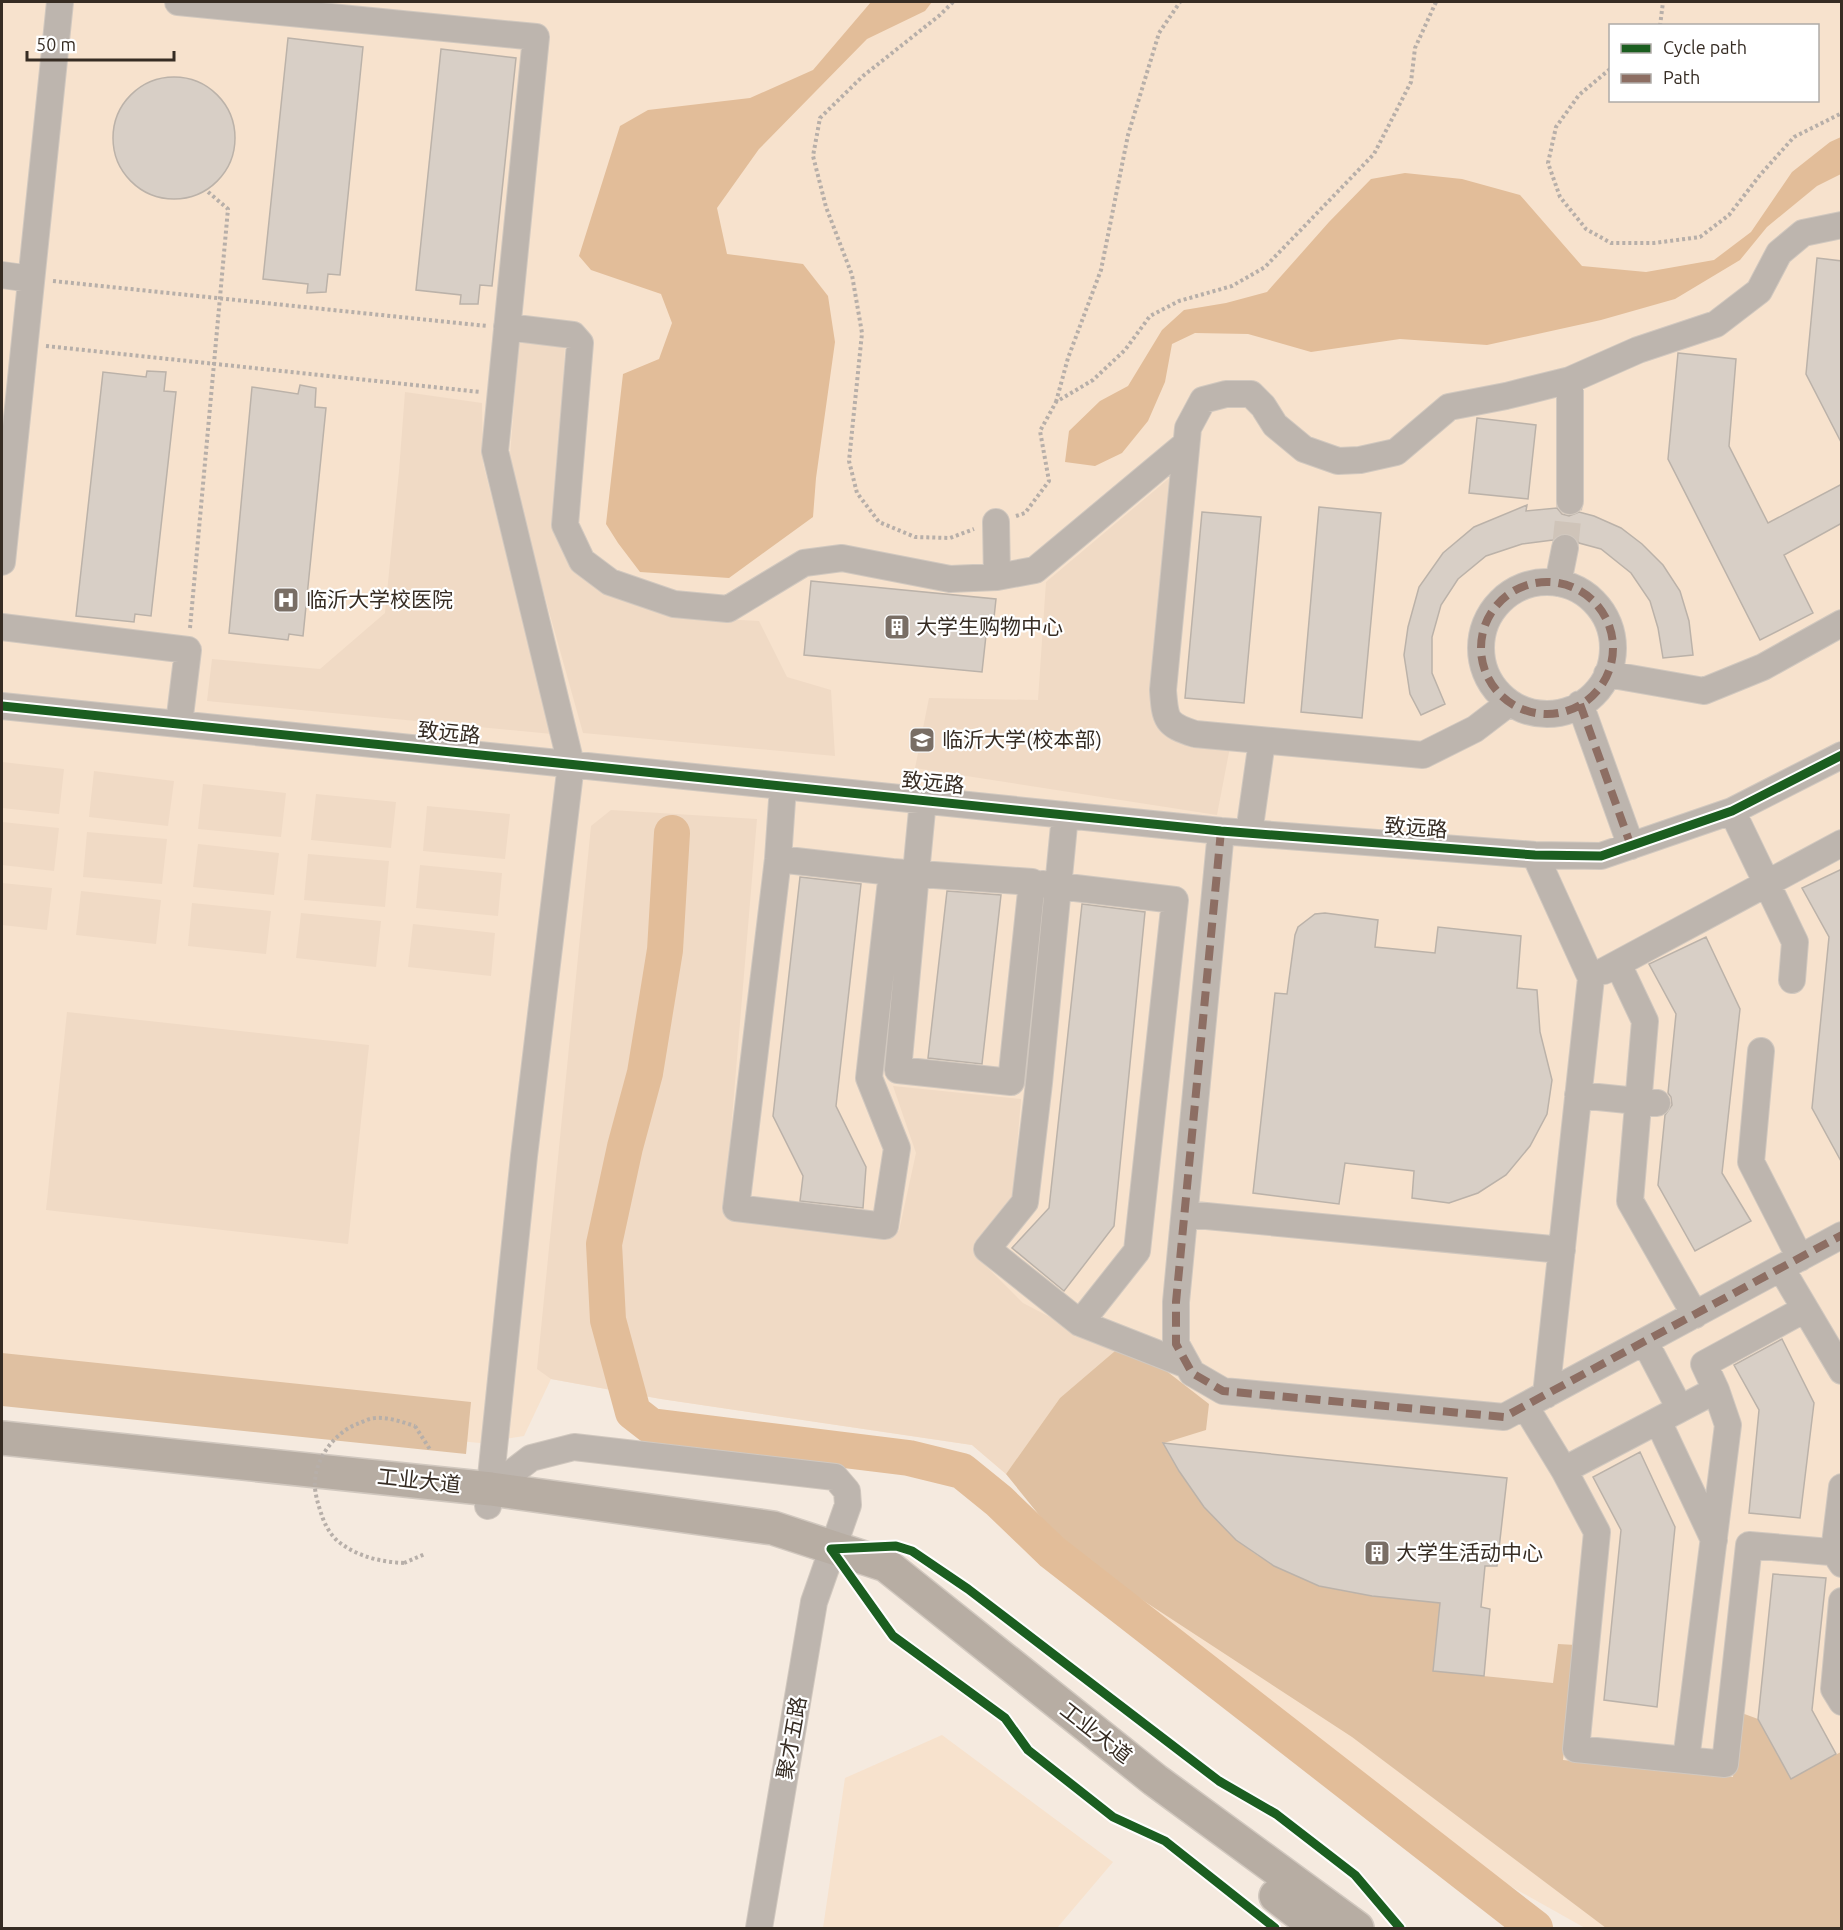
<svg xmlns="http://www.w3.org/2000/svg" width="1843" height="1930" font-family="Ubuntu,'Noto Sans SC',sans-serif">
  <rect width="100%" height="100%" fill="#f5eadf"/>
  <path fill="#f7e2cd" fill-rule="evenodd" d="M2,2H1841V1928H1585L1469,1863L1069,1552L1006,1474L972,1445L661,1399L551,1379L524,1436L480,1443L2,1398ZM1610,26H1818V100H1610Z
    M942,1735L1113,1862L1057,1928H823L845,1778Z"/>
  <path fill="#f0dac5" d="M519,341L565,345L556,525L577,571L618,598L702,618L759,621L787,677L831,690L835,756L583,733L509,468Z
    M405,392L482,403L483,463L552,734L207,701L212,659L320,669L385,613L399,471Z
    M1173,475L1151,703L1162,729L1230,747L1217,815L915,768L929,698L1038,700L1046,582Z
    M2,762L64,769L59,814L2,808Z
    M94,771L174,781L168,826L89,817Z
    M203,784L286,793L281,837L198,829Z
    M316,794L396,802L391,848L311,840Z
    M427,806L510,814L505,859L423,851Z
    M611,810L757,819L724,1214L899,1231L916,1153L893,1086L1021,1099L1013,1195L974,1254L1023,1303L1115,1351L1060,1398L1006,1474L972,1445L661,1399L551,1379L537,1369L591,826Z
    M2,822L59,828L54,871L2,865Z
    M87,832L167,839L162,884L83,877Z
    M198,844L279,853L274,895L193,887Z
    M308,854L389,861L385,907L304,900Z
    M420,865L502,873L498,916L416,908Z
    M2,883L52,888L47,930L2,925Z
    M81,891L161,900L156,944L76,935Z
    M192,903L271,911L266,954L188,946Z
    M301,913L381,921L376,967L296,958Z
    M413,924L495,933L491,976L408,967Z
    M67,1012L369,1045L348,1244L46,1210Z"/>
  <path fill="#dfc0a1" d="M1115,1351L1160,1366L1209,1404L1206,1430L1164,1443C1194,1500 1232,1548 1292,1574C1302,1578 1312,1584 1322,1586C1361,1596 1400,1599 1440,1603L1433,1671L1553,1683L1558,1644L1576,1645L1563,1760L1733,1777L1739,1712L1758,1719L1791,1778L1841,1752V1928H1606L1352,1737L1069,1552L1006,1474L1060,1398Z
    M2,1353L471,1402L466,1454L2,1406Z"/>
  <path fill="#e2bd99" d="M871,2H932L925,11L867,39L759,149L717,208L727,254L803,264L828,296L835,342L816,478L813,517L729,578L640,572L618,543L606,524L623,374L659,359L672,323L661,294L591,270L579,256L620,126L648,110L750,98L813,70Z
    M1841,137V174L1817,186L1767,227L1740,260L1675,299L1601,320L1487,345L1400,339L1311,352L1248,334L1195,333L1172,344L1165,382L1148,421L1122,453L1095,466L1065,462L1069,431L1100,401L1128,386L1162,330L1184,310L1226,303L1267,292L1329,222L1371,179L1405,173L1462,179L1520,195L1582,266L1646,272L1714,260L1751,232L1792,172L1830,142Z"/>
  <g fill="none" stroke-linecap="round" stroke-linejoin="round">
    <path stroke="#e2bd99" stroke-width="36" d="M672,833L665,950L645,1073L625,1147L604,1244L608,1320L633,1412L651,1426L909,1458L962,1471L999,1501L1052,1552L1535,1928"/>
  </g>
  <path fill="#d8cfc6" stroke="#bbb2a9" stroke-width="1.5" d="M288,38L363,47L340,275L328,274L326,292L307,293L308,284L263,279Z
    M441,49L516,58L492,286L480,285L478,304H460L461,295L416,290Z
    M113 138a61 61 0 1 1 122 0a61 61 0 1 1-122 0Z
    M1817,258L1842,261V444L1806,374Z
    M1678,353L1736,359L1729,446L1768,523L1842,484V523L1784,555L1813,613L1760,640L1668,459Z
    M147,371L166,372L164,391L176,392L151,616L135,614L134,622L76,616L103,372L146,377Z
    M300,385L316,388L315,407L326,408L303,636L289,634L288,640L229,633L252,387L298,394Z
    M1477,418L1536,425L1528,499L1469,493Z
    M1527,505L1526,511L1557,508L1562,514L1569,516L1579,512L1594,516L1621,528L1642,544L1663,565L1680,591L1689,621L1693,655L1663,658L1658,628L1650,601L1631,573L1601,549L1579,543L1575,537L1569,533L1561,534L1553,540L1522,544L1486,556L1458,579L1441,605L1432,637V673L1445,704L1421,715L1410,694L1404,655L1408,627L1419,587L1443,553L1474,527Z
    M1319,507L1381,513L1362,718L1301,712Z
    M1202,512L1261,517L1244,703L1185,698Z
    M811,581L996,599L993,627L987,626L982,672L804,655Z
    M1842,869V1163L1812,1108L1829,937L1802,888Z
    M800,877L861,884L836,1106L866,1167L863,1208L800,1201L803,1176L773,1116Z
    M947,891L1001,895L982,1064L928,1058Z
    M1082,904L1145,912L1114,1226L1064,1291L1012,1248L1049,1208Z
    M1325,913L1378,920L1375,947L1435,953L1438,927L1521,936L1517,988L1537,990L1540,1032L1552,1080L1547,1114L1530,1146L1506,1175L1478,1193L1449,1203L1412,1198L1414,1171L1345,1163L1339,1204L1253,1193L1275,993L1287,994L1295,935L1298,927L1315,914Z
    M1706,937L1740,1009L1722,1173L1751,1221L1695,1251L1658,1185L1665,1115L1672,1105L1671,1097L1668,1093L1676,1014L1649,964Z
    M1782,1339L1814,1403L1800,1518L1749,1513L1759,1410L1734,1365Z
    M1163,1443L1507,1478L1497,1566H1485L1481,1607L1490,1609L1484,1676L1433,1671L1440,1603L1372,1596L1319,1586L1274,1566L1236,1540L1204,1507L1179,1471Z
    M1640,1452L1675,1527L1657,1707L1604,1700L1621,1530L1593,1477Z
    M1773,1574L1826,1578L1812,1710L1836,1754L1791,1779L1758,1719Z"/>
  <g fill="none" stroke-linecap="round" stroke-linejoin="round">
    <path stroke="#cfc4b9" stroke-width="26" stroke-dasharray="26 13" stroke-linecap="butt" d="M1565,548L1570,501"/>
    <g stroke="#d1c8bf" stroke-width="28">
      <path id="minor" d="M178,2L536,37L495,451L571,764L524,1156L488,1506
        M2,275L31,279
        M507,327L573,335L580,343L565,525L582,561L610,582L674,604L728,609L804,563L842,558L950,579L997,577L1035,570L1186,444
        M1570,501V380
        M996,522L997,577
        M2,562L60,2
        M1481 648a66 66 0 1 1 132 0a66 66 0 1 1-132 0Z
        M1558,583L1565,548
        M2,627L188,650L179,724
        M1607,674L1704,691L1763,667L1842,623
        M1509,703L1475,729L1423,755L1195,734C1166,725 1165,720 1163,690L1188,428L1203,400L1226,394H1251L1263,406L1275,425L1304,449L1338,461L1360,460L1396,452L1449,407L1506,396L1570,380L1638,350L1716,324L1759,291L1779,253L1803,233L1842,225
        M1580,704L1631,846
        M2,706L1221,831L1535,855L1601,856L1732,811L1842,755
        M1732,811L1795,942L1792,980
        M1065,815L1039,1083L1025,1202L987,1249L1080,1323L1187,1365
        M1221,831L1176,1302V1344L1192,1373L1223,1391L1504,1417L1842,1235
        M1249,833L1262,741
        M1535,855L1591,978L1546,1395
        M778,859L892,872L869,1078L897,1148L885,1226L736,1208L778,859L783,786
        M892,872L1032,882L1011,1082L898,1070L916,873L923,800
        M1042,884L1175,900L1137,1251L1080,1323
        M1618,964L1645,1021L1630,1201L1695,1315
        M1604,971L1842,843
        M1761,1051L1751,1162L1800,1258
        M1578,1095L1657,1103
        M1185,1214L1562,1250
        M1781,1268L1842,1371
        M1645,1342L1680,1409
        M1525,1406L1564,1470L1716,1390L1704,1364L1805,1309
        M1658,1421L1714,1540
        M1564,1470L1597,1532L1576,1749L1725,1764L1749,1545L1842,1553
        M1842,1487L1834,1552L1842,1564
        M491,1489L531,1458L574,1447L835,1477L847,1491L848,1505L814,1602L759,1928
        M1842,1601L1834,1689L1842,1702
        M1686,1760L1728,1425L1716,1390"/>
    </g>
    <g stroke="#d1c8bf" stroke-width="36">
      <path id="major" d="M2,1438L491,1489L773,1528L886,1565L1155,1780L1357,1928
        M1276,1896L1318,1928"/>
    </g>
    <path stroke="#b7afa9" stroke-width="4" stroke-dasharray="3 3" stroke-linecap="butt" d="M953,2L940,15L863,76L820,118L813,156L826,207L852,275L862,333L849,461L857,493L879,522L915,537L950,538L974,529
      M1660,26L1663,2
      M1610,69L1579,95L1556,127L1548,163L1560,197L1586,229L1611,243H1654L1700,237L1729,215L1760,175L1794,137L1842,113
      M53,281L487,326
      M46,346L480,392
      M1056,402L1068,358L1101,270L1128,135L1159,33L1180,2
      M1016,516L1025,513L1049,481L1040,431L1056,402L1093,380L1125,350L1150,316L1179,301L1232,286L1265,267L1374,154L1411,82L1415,48L1436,2
      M190,628L228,209L207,191
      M415,1426L431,1451
      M404,1563L425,1554"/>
    <use href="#minor" stroke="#bdb5ae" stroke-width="26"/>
    <use href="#major" stroke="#b7ada3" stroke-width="33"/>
    <path stroke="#b7afa9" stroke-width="4" stroke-dasharray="3 3" stroke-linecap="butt" d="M404,1563C382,1562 358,1557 339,1542C331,1536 325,1525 322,1516C318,1504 314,1492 315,1480C317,1456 336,1432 357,1424C363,1422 369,1418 375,1418C389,1417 402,1422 415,1426"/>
    <path stroke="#8d6e63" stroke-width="8" stroke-dasharray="15 8" stroke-linecap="butt" d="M1481 648a66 66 0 1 1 132 0a66 66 0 1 1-132 0Z
      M1580,704L1631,846
      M1221,831L1176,1302V1344L1192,1373L1223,1391L1504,1417L1842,1235"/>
    <g stroke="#fff" stroke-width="13">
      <path id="cycleway" d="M2,706L1221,831L1535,855L1601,856L1732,811L1842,755
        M831,1549L896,1546L912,1551L968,1589L1219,1781L1276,1814L1355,1875L1400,1928
        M831,1549L893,1636L1005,1718L1028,1750L1113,1817L1165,1841L1275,1928"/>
    </g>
    <use href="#cycleway" stroke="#1b5e20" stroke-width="9"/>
  </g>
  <defs>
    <g id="hospital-square" transform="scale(1.35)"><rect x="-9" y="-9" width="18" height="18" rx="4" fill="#796e65" stroke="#fff"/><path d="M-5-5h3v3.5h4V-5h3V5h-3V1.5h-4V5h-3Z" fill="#fff"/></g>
    <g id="building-square" transform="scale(1.35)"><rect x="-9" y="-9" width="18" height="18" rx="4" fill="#796e65" stroke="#fff"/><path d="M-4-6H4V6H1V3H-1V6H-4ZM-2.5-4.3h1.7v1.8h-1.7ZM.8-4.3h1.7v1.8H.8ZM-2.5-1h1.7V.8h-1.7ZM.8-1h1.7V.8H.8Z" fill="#fff"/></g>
    <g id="university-square" transform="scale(1.35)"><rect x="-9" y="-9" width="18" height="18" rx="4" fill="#796e65" stroke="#fff"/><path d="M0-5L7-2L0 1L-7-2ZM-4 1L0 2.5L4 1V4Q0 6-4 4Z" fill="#fff"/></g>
  </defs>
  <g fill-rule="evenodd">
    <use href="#hospital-square" x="286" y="600"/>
    <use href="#building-square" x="897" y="627"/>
    <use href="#university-square" x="922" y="740"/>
    <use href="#building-square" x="1377" y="1553"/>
  </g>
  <g text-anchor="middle" stroke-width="4.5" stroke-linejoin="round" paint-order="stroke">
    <g font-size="21" fill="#362c23" stroke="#fff" text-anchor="start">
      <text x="306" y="607">临沂大学校医院</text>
      <text x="916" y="634">大学生购物中心</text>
      <text x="942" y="747">临沂大学(校本部)</text>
      <text x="1396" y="1560">大学生活动中心</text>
    </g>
    <g font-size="21" fill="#362c23" stroke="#fff">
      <text transform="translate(449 733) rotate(6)" y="7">致远路</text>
      <text transform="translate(933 783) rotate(6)" y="7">致远路</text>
      <text transform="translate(1416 828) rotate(4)" y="7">致远路</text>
      <text transform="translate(419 1481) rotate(6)" y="7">工业大道</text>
      <text transform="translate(1096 1733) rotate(38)" y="7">工业大道</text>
      <text transform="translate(792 1738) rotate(-80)" y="7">聚才五路</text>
    </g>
  </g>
  <rect width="1843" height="1930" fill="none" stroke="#362c23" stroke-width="6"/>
  <rect x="1609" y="24" width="210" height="78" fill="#ffffff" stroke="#afaba7" stroke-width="1.5"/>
  <rect x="1621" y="44" width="30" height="9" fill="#1b5e20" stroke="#afaba7" stroke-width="1.5"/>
  <text x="1663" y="54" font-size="18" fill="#362c23">Cycle path</text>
  <rect x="1621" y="74" width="30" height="9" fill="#8d6e63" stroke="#afaba7" stroke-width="1.5"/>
  <text x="1663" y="84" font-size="18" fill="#362c23">Path</text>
  <path d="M27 51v9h147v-9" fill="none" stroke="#362c23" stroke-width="3"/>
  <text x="36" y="51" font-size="18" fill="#362c23" stroke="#ffffff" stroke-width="4.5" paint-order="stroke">50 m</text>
</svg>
